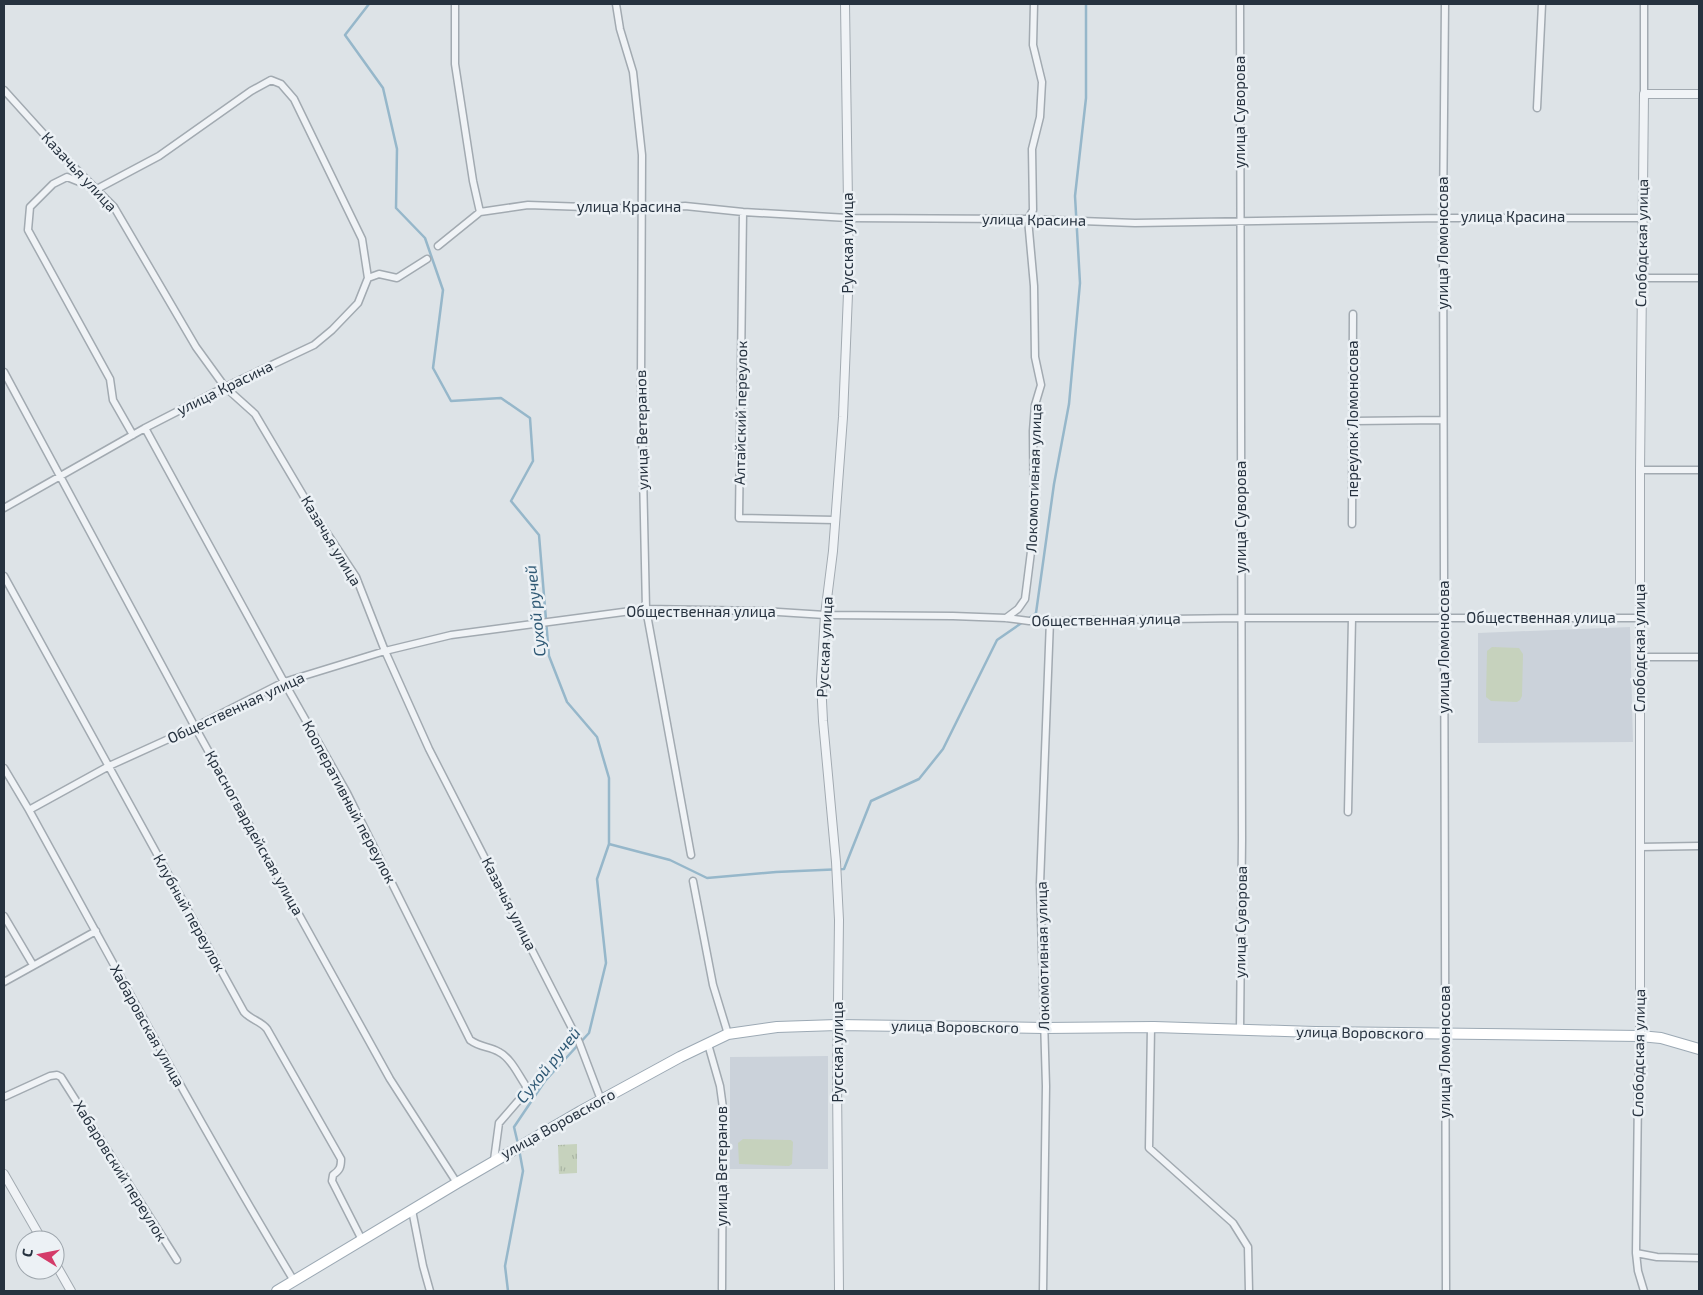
<svg xmlns="http://www.w3.org/2000/svg" width="1703" height="1295" font-family="'Exo 2',sans-serif">
  <defs>
    <pattern id="park-tufts" width="24" height="20" patternUnits="userSpaceOnUse" patternTransform="scale(1.25)"><rect width="24" height="20" fill="#c6d2bd"/><path d="M3 7l-1-3M5 7V3M7 7l1-3M15 17l-1-3M17 17v-4M19 17l1-3" fill="none" stroke="#aab5a4"/></pattern>
  </defs>
  <rect width="100%" height="100%" fill="#dde3e7"/>
  <path fill="#cbd2da" d="M1630,627L1633,742L1478,743V633Z
    M828,1056V1169H730V1057Z"/>
  <path fill="url(#park-tufts)" d="M577,1144V1173L559,1174L558,1145Z"/>
  <path fill="#c6d2bd" d="M1492,647L1519,648L1523,654L1522,696L1520,700L1517,702L1491,701L1486,697L1487,651Z
    M743,1139L791,1140L793,1142L792,1164L789,1166L739,1164L738,1143Z"/>
  <g fill="none" stroke-linecap="round" stroke-linejoin="round">
    <path stroke="#96b7ca" stroke-width="2.5" d="M369,4L345,35L383,88L397,149L396,208L425,238L443,290L433,368L451,401L501,398L530,418L533,461L511,501L539,535L549,656L567,702L597,737L609,778V844L597,879L606,963L589,1033L545,1081L514,1127L518,1144
      M1028,619L1036,613L1054,484L1069,404L1080,283L1075,196L1086,98V4
      M609,844L670,860L707,878L776,872L844,869L871,801L919,779L943,749L997,640L1023,622
      M508,1291L505,1266L523,1171L519,1149"/>
    <g stroke="#a2aab1" stroke-width="9">
      <path id="minor" d="M455,4V64L473,181L480,212
        M616,4L620,29L633,72L642,155L641,382L646,609L691,855
        M1445,4L1443,218L1446,1291
        M4,90L70,163L114,207L196,347L225,387L255,414L313,512L356,577L385,651L429,749L579,1042L601,1100
        M1644,94V4
        M1537,108L1542,4
        M743,212L739,518L835,520
        M438,246L480,212L528,205L643,209L685,206L743,212L848,218L1028,219L1135,223L1443,218H1642
        M1641,278H1699
        M4,372L195,727L390,1079L457,1183
        M1353,421L1443,420
        M145,428L284,682L347,793L470,1040C481,1048 489,1046 499,1052C511,1058 519,1076 526,1086L525,1093L499,1123L494,1160
        M133,435L113,400L110,379L28,230L30,207L53,184L67,177L97,189L159,156L251,91L271,80L281,84L294,99L362,239L368,278
        M1640,470H1699
        M4,508L145,428L225,387L314,345L332,330L358,303L368,278L379,274L397,278L427,259
        M1352,524L1353,314
        M4,576L244,1012C251,1020 261,1021 267,1029L341,1159C341,1167 340,1170 333,1175L332,1181L362,1240
        M1006,618L1018,609L1025,599L1034,528L1033,431L1035,405L1041,385L1035,357L1034,286L1028,219L1033,210L1032,149L1040,117L1042,82L1033,45L1034,4
        M1641,657H1699
        M4,768L29,810C116,968 201,1127 294,1281
        M29,810L109,766L195,727L284,682L385,651L451,635L646,609L763,611L825,615L953,616L1006,618L1029,621L1241,618H1640
        M1348,812L1352,618
        M1640,847L1699,846
        M693,881L713,985L728,1034
        M4,916L33,965
        M4,982L96,931
        M1151,1027L1149,1148L1233,1223L1248,1247L1249,1291
        M1240,1030L1242,839L1240,4
        M1640,1036L1638,1095L1636,1253L1638,1271L1644,1291
        M708,1044L720,1086L723,1108L722,1289
        M4,1097L50,1076L57,1075L61,1077L177,1260
        M412,1210L423,1266L430,1291
        M1636,1253L1657,1257L1699,1258
        M1043,1291L1046,1086L1040,884L1050,620"/>
    </g>
    <g stroke="#a2aab1" stroke-width="10">
      <path id="tertiary" d="M1640,1036V470L1644,94H1699
        M4,1174L42,1240
        M55,1263L71,1291
        M839,1291L837,1083L839,920L836,862L823,721L821,681L825,615L833,551L843,417L849,269L845,4"/>
    </g>
    <g stroke="#9ca9b4" stroke-width="12">
      <path id="primary" d="M277,1291L457,1183L581,1111L680,1057L728,1034L777,1027L837,1025L1044,1028L1154,1027L1315,1032L1640,1036L1661,1038L1699,1049"/>
    </g>
    <use href="#minor" stroke="#f0f3f6" stroke-width="6"/>
    <use href="#tertiary" stroke="#f0f3f6" stroke-width="8"/>
    <use href="#primary" stroke="#fff" stroke-width="10"/>
  </g>
  <g text-anchor="middle" stroke-width="5" stroke-linejoin="round" paint-order="stroke">
    <g font-size="15" fill="#26323f" stroke="#ecf1f5">
      <text transform="translate(1240 112) rotate(-90)" y="5">улица Суворова</text>
      <text transform="translate(79 172) rotate(47)" y="5">Казачья улица</text>
      <text x="629" y="212">улица Красина</text>
      <text x="1513" y="222">улица Красина</text>
      <text transform="translate(1034 220) rotate(1)" y="5">улица Красина</text>
      <text transform="translate(848 243) rotate(-90)" y="5">Русская улица</text>
      <text transform="translate(1443 243) rotate(-90)" y="5">улица Ломоносова</text>
      <text transform="translate(1642 243) rotate(-89)" y="5">Слободская улица</text>
      <text transform="translate(225 388) rotate(-26)" y="5">улица Красина</text>
      <text transform="translate(741 413) rotate(-89)" y="5">Алтайский переулок</text>
      <text transform="translate(1353 419) rotate(-90)" y="5">переулок Ломоносова</text>
      <text transform="translate(642 430) rotate(-91)" y="5">улица Ветеранов</text>
      <text transform="translate(1034 478) rotate(-88)" y="5">Локомотивная улица</text>
      <text transform="translate(1241 517) rotate(-90)" y="5">улица Суворова</text>
      <text transform="translate(331 541) rotate(59)" y="5">Казачья улица</text>
      <text x="701" y="617">Общественная улица</text>
      <text x="1541" y="623">Общественная улица</text>
      <text transform="translate(1106 620) rotate(-1)" y="5">Общественная улица</text>
      <text transform="translate(825 647) rotate(-87)" y="5">Русская улица</text>
      <text transform="translate(1444 647) rotate(-90)" y="5">улица Ломоносова</text>
      <text transform="translate(1640 648) rotate(-90)" y="5">Слободская улица</text>
      <text transform="translate(236 708) rotate(-25)" y="5">Общественная улица</text>
      <text transform="translate(349 802) rotate(62)" y="5">Кооперативный переулок</text>
      <text transform="translate(254 833) rotate(61)" y="5">Красногвардейская улица</text>
      <text transform="translate(509 904) rotate(63)" y="5">Казачья улица</text>
      <text transform="translate(189 913) rotate(61)" y="5">Клубный переулок</text>
      <text transform="translate(1241 922) rotate(-89)" y="5">улица Суворова</text>
      <text transform="translate(1043 956) rotate(-91)" y="5">Локомотивная улица</text>
      <text transform="translate(147 1026) rotate(61)" y="5">Хабаровская улица</text>
      <text transform="translate(955 1027) rotate(1)" y="5">улица Воровского</text>
      <text transform="translate(1360 1033) rotate(1)" y="5">улица Воровского</text>
      <text transform="translate(838 1052) rotate(-90)" y="5">Русская улица</text>
      <text transform="translate(1445 1052) rotate(-90)" y="5">улица Ломоносова</text>
      <text transform="translate(1639 1053) rotate(-89)" y="5">Слободская улица</text>
      <text transform="translate(558 1124) rotate(-29)" y="5">улица Воровского</text>
      <text transform="translate(722 1166) rotate(-90)" y="5">улица Ветеранов</text>
      <text transform="translate(120 1171) rotate(58)" y="5">Хабаровский переулок</text>
    </g>
    <g font-size="16" font-style="italic" fill="#2e5874" stroke="#ecf1f5">
      <text transform="translate(535 611) rotate(-96)" y="6">Сухой ручей</text>
      <text transform="translate(548 1065) rotate(-51)" y="6">Сухой ручей</text>
    </g>
  </g>
  <rect width="1703" height="1295" fill="none" stroke="#26323f" stroke-width="10"/>
  <g transform="translate(40 1255) rotate(280)"><circle r="24" fill="#ecf1f5" stroke="#9da5ac"/>
  <path d="M0-4L9 19L0 12L-9 19Z" fill="#d43b69"/>
  <text y="-8" font-size="14" font-weight="bold" text-anchor="middle" fill="#26323f">С</text>
  </g>
</svg>
